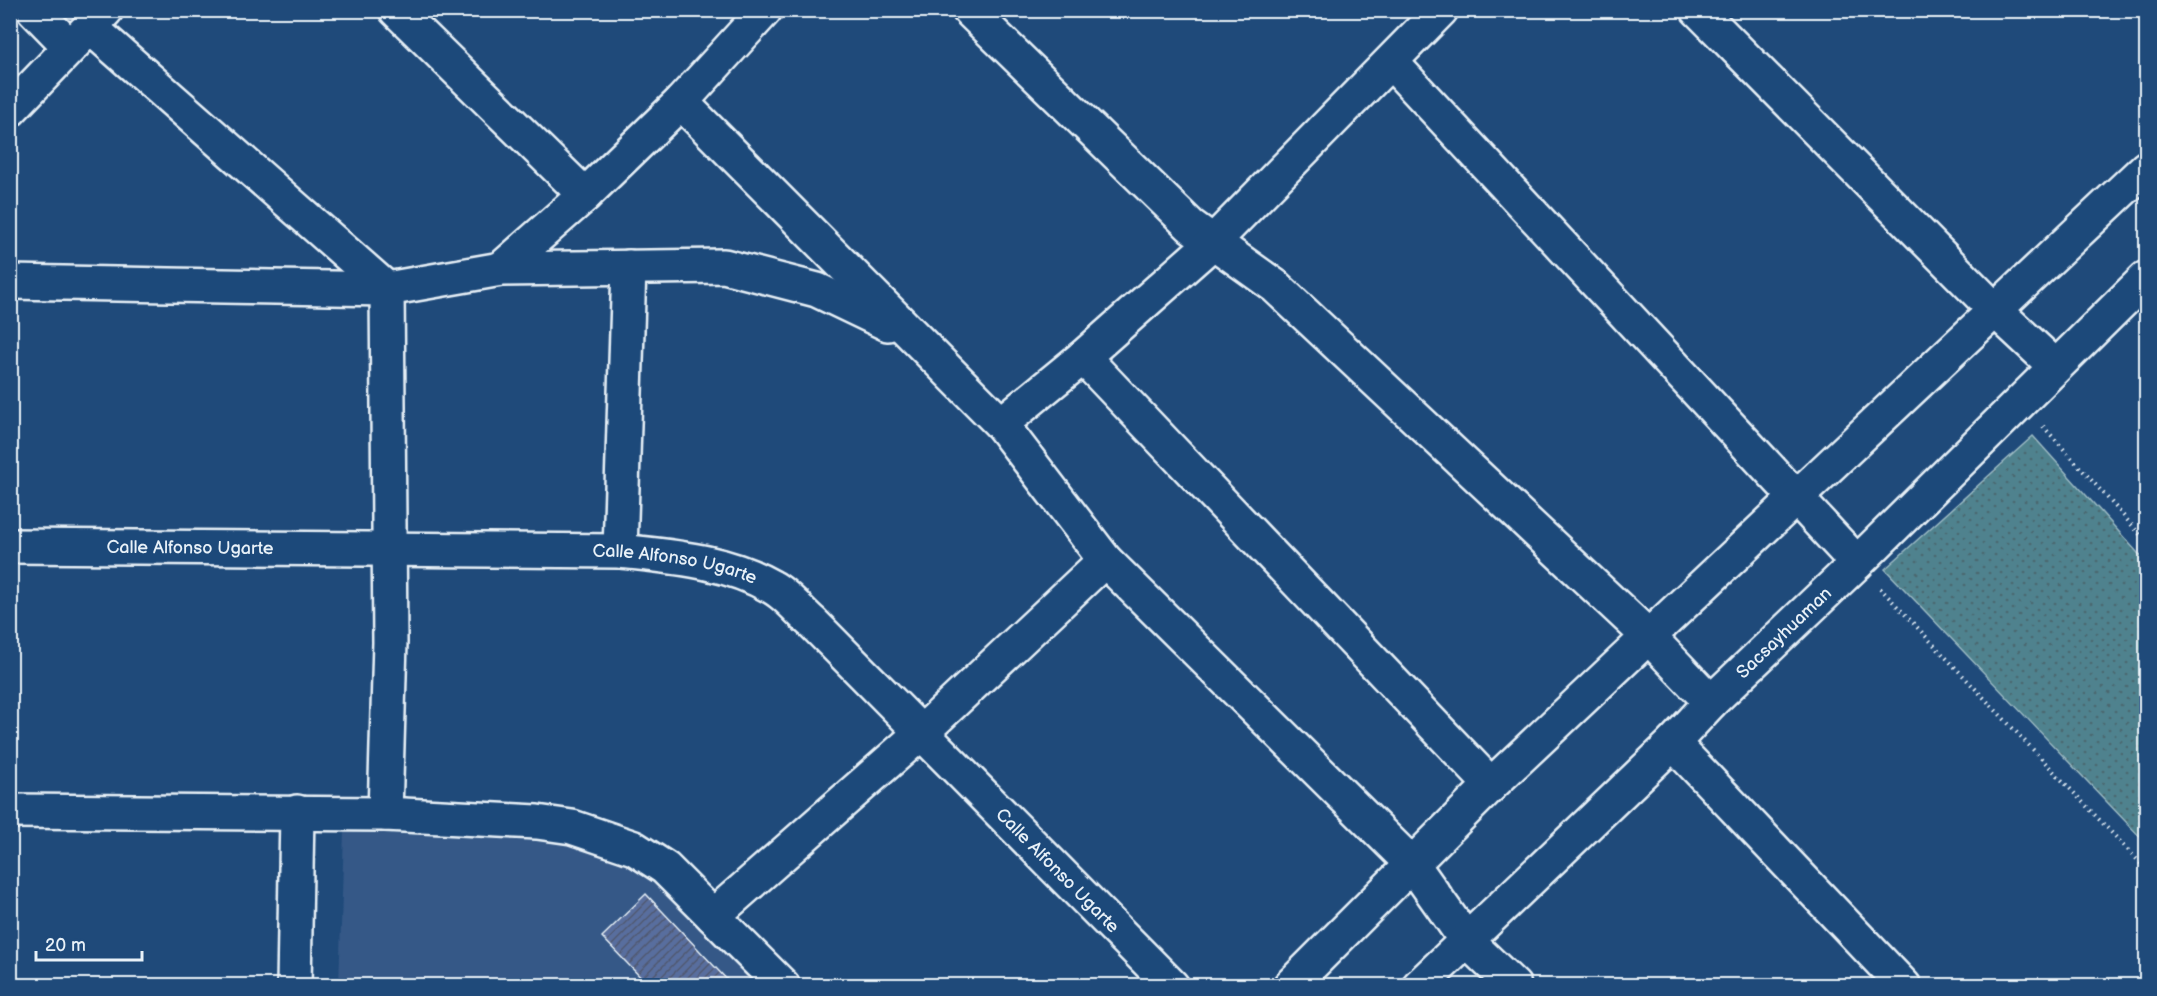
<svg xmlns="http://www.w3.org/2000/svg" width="2157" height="996" font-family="'Balsamiq Sans',sans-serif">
  <defs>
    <pattern id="grass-dots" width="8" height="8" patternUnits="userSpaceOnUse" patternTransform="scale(1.5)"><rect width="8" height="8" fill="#4f828e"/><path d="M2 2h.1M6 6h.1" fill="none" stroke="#4b686f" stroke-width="1.8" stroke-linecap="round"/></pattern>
    <pattern id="building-hatch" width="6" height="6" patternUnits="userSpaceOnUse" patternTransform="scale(1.5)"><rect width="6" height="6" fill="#596e9e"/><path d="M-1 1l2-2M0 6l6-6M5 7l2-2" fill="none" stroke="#4f5970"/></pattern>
  </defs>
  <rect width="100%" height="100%" fill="#1f4a7a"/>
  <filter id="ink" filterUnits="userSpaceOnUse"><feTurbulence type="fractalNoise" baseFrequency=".0167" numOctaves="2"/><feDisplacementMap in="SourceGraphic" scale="12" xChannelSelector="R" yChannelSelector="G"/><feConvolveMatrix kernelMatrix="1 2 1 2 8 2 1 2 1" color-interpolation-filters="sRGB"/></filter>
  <g filter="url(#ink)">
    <path fill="#345887" d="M344,831L592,844L644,869L757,985L339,986Z"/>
    <path fill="url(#grass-dots)" stroke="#9cbac3" stroke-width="1.5" d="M2033,436L2146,562V843L1885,569Z"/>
    <path fill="url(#building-hatch)" stroke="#e8f1f8" stroke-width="1.5" d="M646,894L733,986H649L602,937Z"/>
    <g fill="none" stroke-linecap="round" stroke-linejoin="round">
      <g stroke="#e8f1f8" stroke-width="38">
        <g id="minor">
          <path d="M34,10L70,47"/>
          <path d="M396,10L585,195L501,269"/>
          <path d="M969,10L1191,226L1275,286L1648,636L1711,702"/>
          <path d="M1698,10L1995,310L2055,366"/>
          <path d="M90,27L387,289L390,642L385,814"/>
          <path d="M1391,62L1857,563"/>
          <path d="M681,102L1001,424L1105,560L1413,865L1466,940L1514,986"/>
          <path d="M585,195L681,102L765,10"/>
          <path d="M10,282L387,289L501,269L724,266L817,290L888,324"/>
          <path d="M1083,357L1491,785"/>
          <path d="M1001,424L1083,357L1213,242L1441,10"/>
          <path id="s1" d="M10,546L620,551C672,557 725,560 772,587C787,595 800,612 813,623L1172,986"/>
          <path d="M620,551L629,267"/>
          <path d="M1673,743L1904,986"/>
          <path d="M10,811L385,814L537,822L572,827L634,848L665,868L783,986"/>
          <path d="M713,916L921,733L1105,560"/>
          <path d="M294,986L297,812"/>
        </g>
      </g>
      <g stroke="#e8f1f8" stroke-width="38">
        <g id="tertiary">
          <path d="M1290,986L1491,785L2146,168"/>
          <path id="s2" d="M1419,986L1673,743L1711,702L1857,563L2146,278"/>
        </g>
      </g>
      <g stroke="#e8f1f8" stroke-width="38">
        <path id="secondary" d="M10,110L106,10"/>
      </g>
      <path stroke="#e8f1f8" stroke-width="4" stroke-dasharray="1.5 4.5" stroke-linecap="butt" d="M2043,426L2146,541
        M1880,588L2146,869"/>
      <use href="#minor" stroke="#1f4a7a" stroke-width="33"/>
      <use href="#tertiary" stroke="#1f4a7a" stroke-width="33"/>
      <use href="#secondary" stroke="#1f4a7a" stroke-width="33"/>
    </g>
  </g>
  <g text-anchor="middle" stroke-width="6" stroke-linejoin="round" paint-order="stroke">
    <g font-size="18" fill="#e8f1f8" stroke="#1f4a7a">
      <text dy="6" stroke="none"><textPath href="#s1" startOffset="180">Calle Alfonso Ugarte</textPath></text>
      <text dy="6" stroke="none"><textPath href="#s1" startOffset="666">Calle Alfonso Ugarte</textPath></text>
      <text dy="6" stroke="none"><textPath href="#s2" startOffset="508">Sacsayhuaman</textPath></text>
      <text dy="6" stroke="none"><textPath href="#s1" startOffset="1170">Calle Alfonso Ugarte</textPath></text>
    </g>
  </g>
  <rect width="2157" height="996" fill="none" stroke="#1f4a7a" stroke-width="36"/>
  <rect x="18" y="18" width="2121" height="960" fill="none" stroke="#e8f1f8" stroke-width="2" filter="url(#ink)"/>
  <path d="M36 951v9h106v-9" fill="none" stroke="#e8f1f8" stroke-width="3"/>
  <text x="45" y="951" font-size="18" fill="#e8f1f8" stroke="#1f4a7a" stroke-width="4.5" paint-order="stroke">20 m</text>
</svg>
